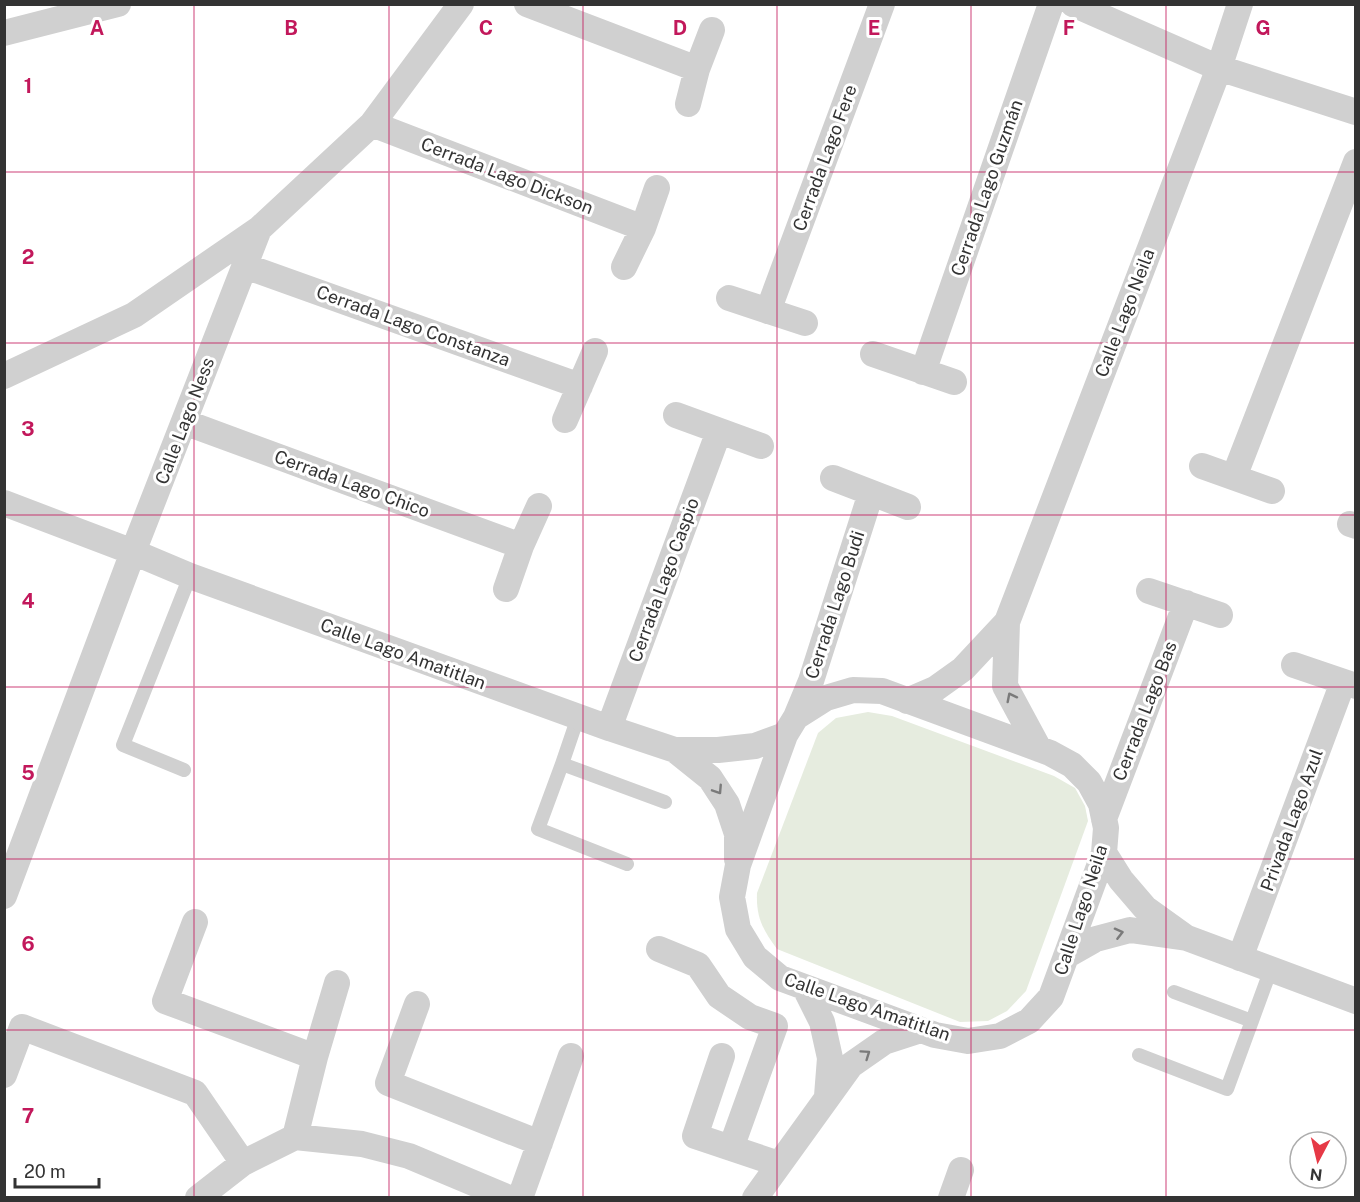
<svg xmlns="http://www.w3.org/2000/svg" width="1360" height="1202" font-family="'Public Sans',sans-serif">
  <rect width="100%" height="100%" fill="#fff"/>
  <path fill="#e6ecdf" d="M868,712L892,716L1054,776L1075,788L1085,806L1088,821L1026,991L1007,1011L988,1021L960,1022L777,949C763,930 756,918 757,893L818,733L836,718Z"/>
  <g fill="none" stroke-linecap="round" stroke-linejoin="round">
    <path stroke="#d0d0d0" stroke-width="14" d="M578,717L562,764L538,829L627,864
      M562,764L665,802
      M184,770L123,745L190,576
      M1174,992L1252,1021
      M1139,1055L1227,1089L1271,969"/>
    <path stroke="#d0d0d0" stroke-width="26" d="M527,4L697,69
      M1073,4L1219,68L1356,112
      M4,33L118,4
      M688,104L697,69L712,30
      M372,124L643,228
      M245,266L580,386
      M624,267L643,228L657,188
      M729,298L805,323
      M768,311L882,4
      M873,354L954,382
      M923,372L1051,4
      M4,376L134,315L259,229
      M676,415L761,446
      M565,420L595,351
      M184,422L521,546
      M1202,466L1272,491
      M1234,477L1356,162
      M833,478L908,507
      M4,503L133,552L190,576L609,728L675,750H718L755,746L785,735
      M1350,524L1356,526
      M506,589L521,546L539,506
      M1149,591L1220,615
      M1294,665L1356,686
      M853,690L882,691L1050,753L1072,765L1089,782L1101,804L1106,828L1104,853L1051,997L1029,1021L1000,1036L968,1041L935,1035L780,978L755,957L738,929L732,897L738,865L785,735L796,717L826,698Z
      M907,701L935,689L963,669L1007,622
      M796,717L811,681L871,493
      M609,728L719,431
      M1039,749L1005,686L1007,622L1219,68L1240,4
      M675,750L710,778L727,804L737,834V859
      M1104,819L1186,603
      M1104,853L1121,880L1145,908L1184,936
      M4,896L133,552L259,229L372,124L461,4
      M195,922L165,1001L315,1057
      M659,949L698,965L719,996L750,1017L775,1026L731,1148
      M1066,956L1096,939L1130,930L1187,938L1356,1001
      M1240,958L1343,682
      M805,988L822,1022L830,1058L827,1096
      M417,1004L388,1083L540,1143
      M722,1056L695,1136L779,1164
      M4,1075L22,1027L195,1093L243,1163
      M295,1137L315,1057L337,983
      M198,1198L243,1163L295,1137L362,1144L409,1156L509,1198
      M520,1198L571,1056
      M755,1198L851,1065L884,1042L921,1030
      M951,1198L961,1170"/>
  </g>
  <defs><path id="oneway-chevron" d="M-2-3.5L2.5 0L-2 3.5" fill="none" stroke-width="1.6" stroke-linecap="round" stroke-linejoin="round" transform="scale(1.5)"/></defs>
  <g stroke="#7a7a7a">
    <use href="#oneway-chevron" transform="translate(1011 697) rotate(-117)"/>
    <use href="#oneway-chevron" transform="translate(718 790) rotate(57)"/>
    <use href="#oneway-chevron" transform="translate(1119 933) rotate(-14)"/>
    <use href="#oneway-chevron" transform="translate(866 1054) rotate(-35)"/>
  </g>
  <path fill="none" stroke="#c2185b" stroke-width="1.5" stroke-opacity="0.55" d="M194,4V1198M389,4V1198M583,4V1198M777,4V1198M971,4V1198M1166,4V1198M4,172H1356M4,343H1356M4,515H1356M4,687H1356M4,859H1356M4,1030H1356"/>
  <g text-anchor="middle" stroke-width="6" stroke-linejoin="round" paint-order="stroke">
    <g font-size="18" fill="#333" stroke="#fff">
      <text transform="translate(825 158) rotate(-70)" y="6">Cerrada Lago Fere</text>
      <text transform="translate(507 176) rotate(21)" y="6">Cerrada Lago Dickson</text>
      <text transform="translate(987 188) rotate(-71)" y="6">Cerrada Lago Guzmán</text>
      <text transform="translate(1125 313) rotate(-69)" y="6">Calle Lago Neila</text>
      <text transform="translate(413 326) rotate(20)" y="6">Cerrada Lago Constanza</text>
      <text transform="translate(185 421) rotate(-69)" y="6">Calle Lago Ness</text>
      <text transform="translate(352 484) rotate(20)" y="6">Cerrada Lago Chico</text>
      <text transform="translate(664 580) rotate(-70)" y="6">Cerrada Lago Caspio</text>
      <text transform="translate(835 605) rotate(-72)" y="6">Cerrada Lago Budi</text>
      <text transform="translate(403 654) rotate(20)" y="6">Calle Lago Amatitlan</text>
      <text transform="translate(1145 711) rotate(-69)" y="6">Cerrada Lago Bas</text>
      <text transform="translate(1292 820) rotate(-70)" y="6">Privada Lago Azul</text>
      <text transform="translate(1081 910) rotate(-72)" y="6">Calle Lago Neila</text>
      <text transform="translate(867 1007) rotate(19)" y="6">Calle Lago Amatitlan</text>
    </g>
  </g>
  <g font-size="20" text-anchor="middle" font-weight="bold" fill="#c2185b" stroke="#fff" stroke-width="6" stroke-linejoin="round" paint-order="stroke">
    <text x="97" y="35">A</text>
    <text x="291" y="35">B</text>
    <text x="486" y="35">C</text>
    <text x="680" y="35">D</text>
    <text x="874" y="35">E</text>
    <text x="1069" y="35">F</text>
    <text x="1263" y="35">G</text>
    <text x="28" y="93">1</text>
    <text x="28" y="264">2</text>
    <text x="28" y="436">3</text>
    <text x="28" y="608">4</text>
    <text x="28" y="780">5</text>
    <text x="28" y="951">6</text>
    <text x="28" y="1123">7</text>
  </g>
  <rect width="1360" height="1202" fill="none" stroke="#333333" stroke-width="12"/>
  <g transform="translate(1318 1160) rotate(187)"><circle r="28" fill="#ffffff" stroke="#adadad" stroke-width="1.5"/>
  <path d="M0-4.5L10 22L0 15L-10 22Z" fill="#e63946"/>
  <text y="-9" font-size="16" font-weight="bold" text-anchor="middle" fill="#333333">N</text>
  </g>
  <path d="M15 1178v9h84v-9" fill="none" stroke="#333333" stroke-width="3"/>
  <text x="24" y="1178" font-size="18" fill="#333333" stroke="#ffffff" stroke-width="4.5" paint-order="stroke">20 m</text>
</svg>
